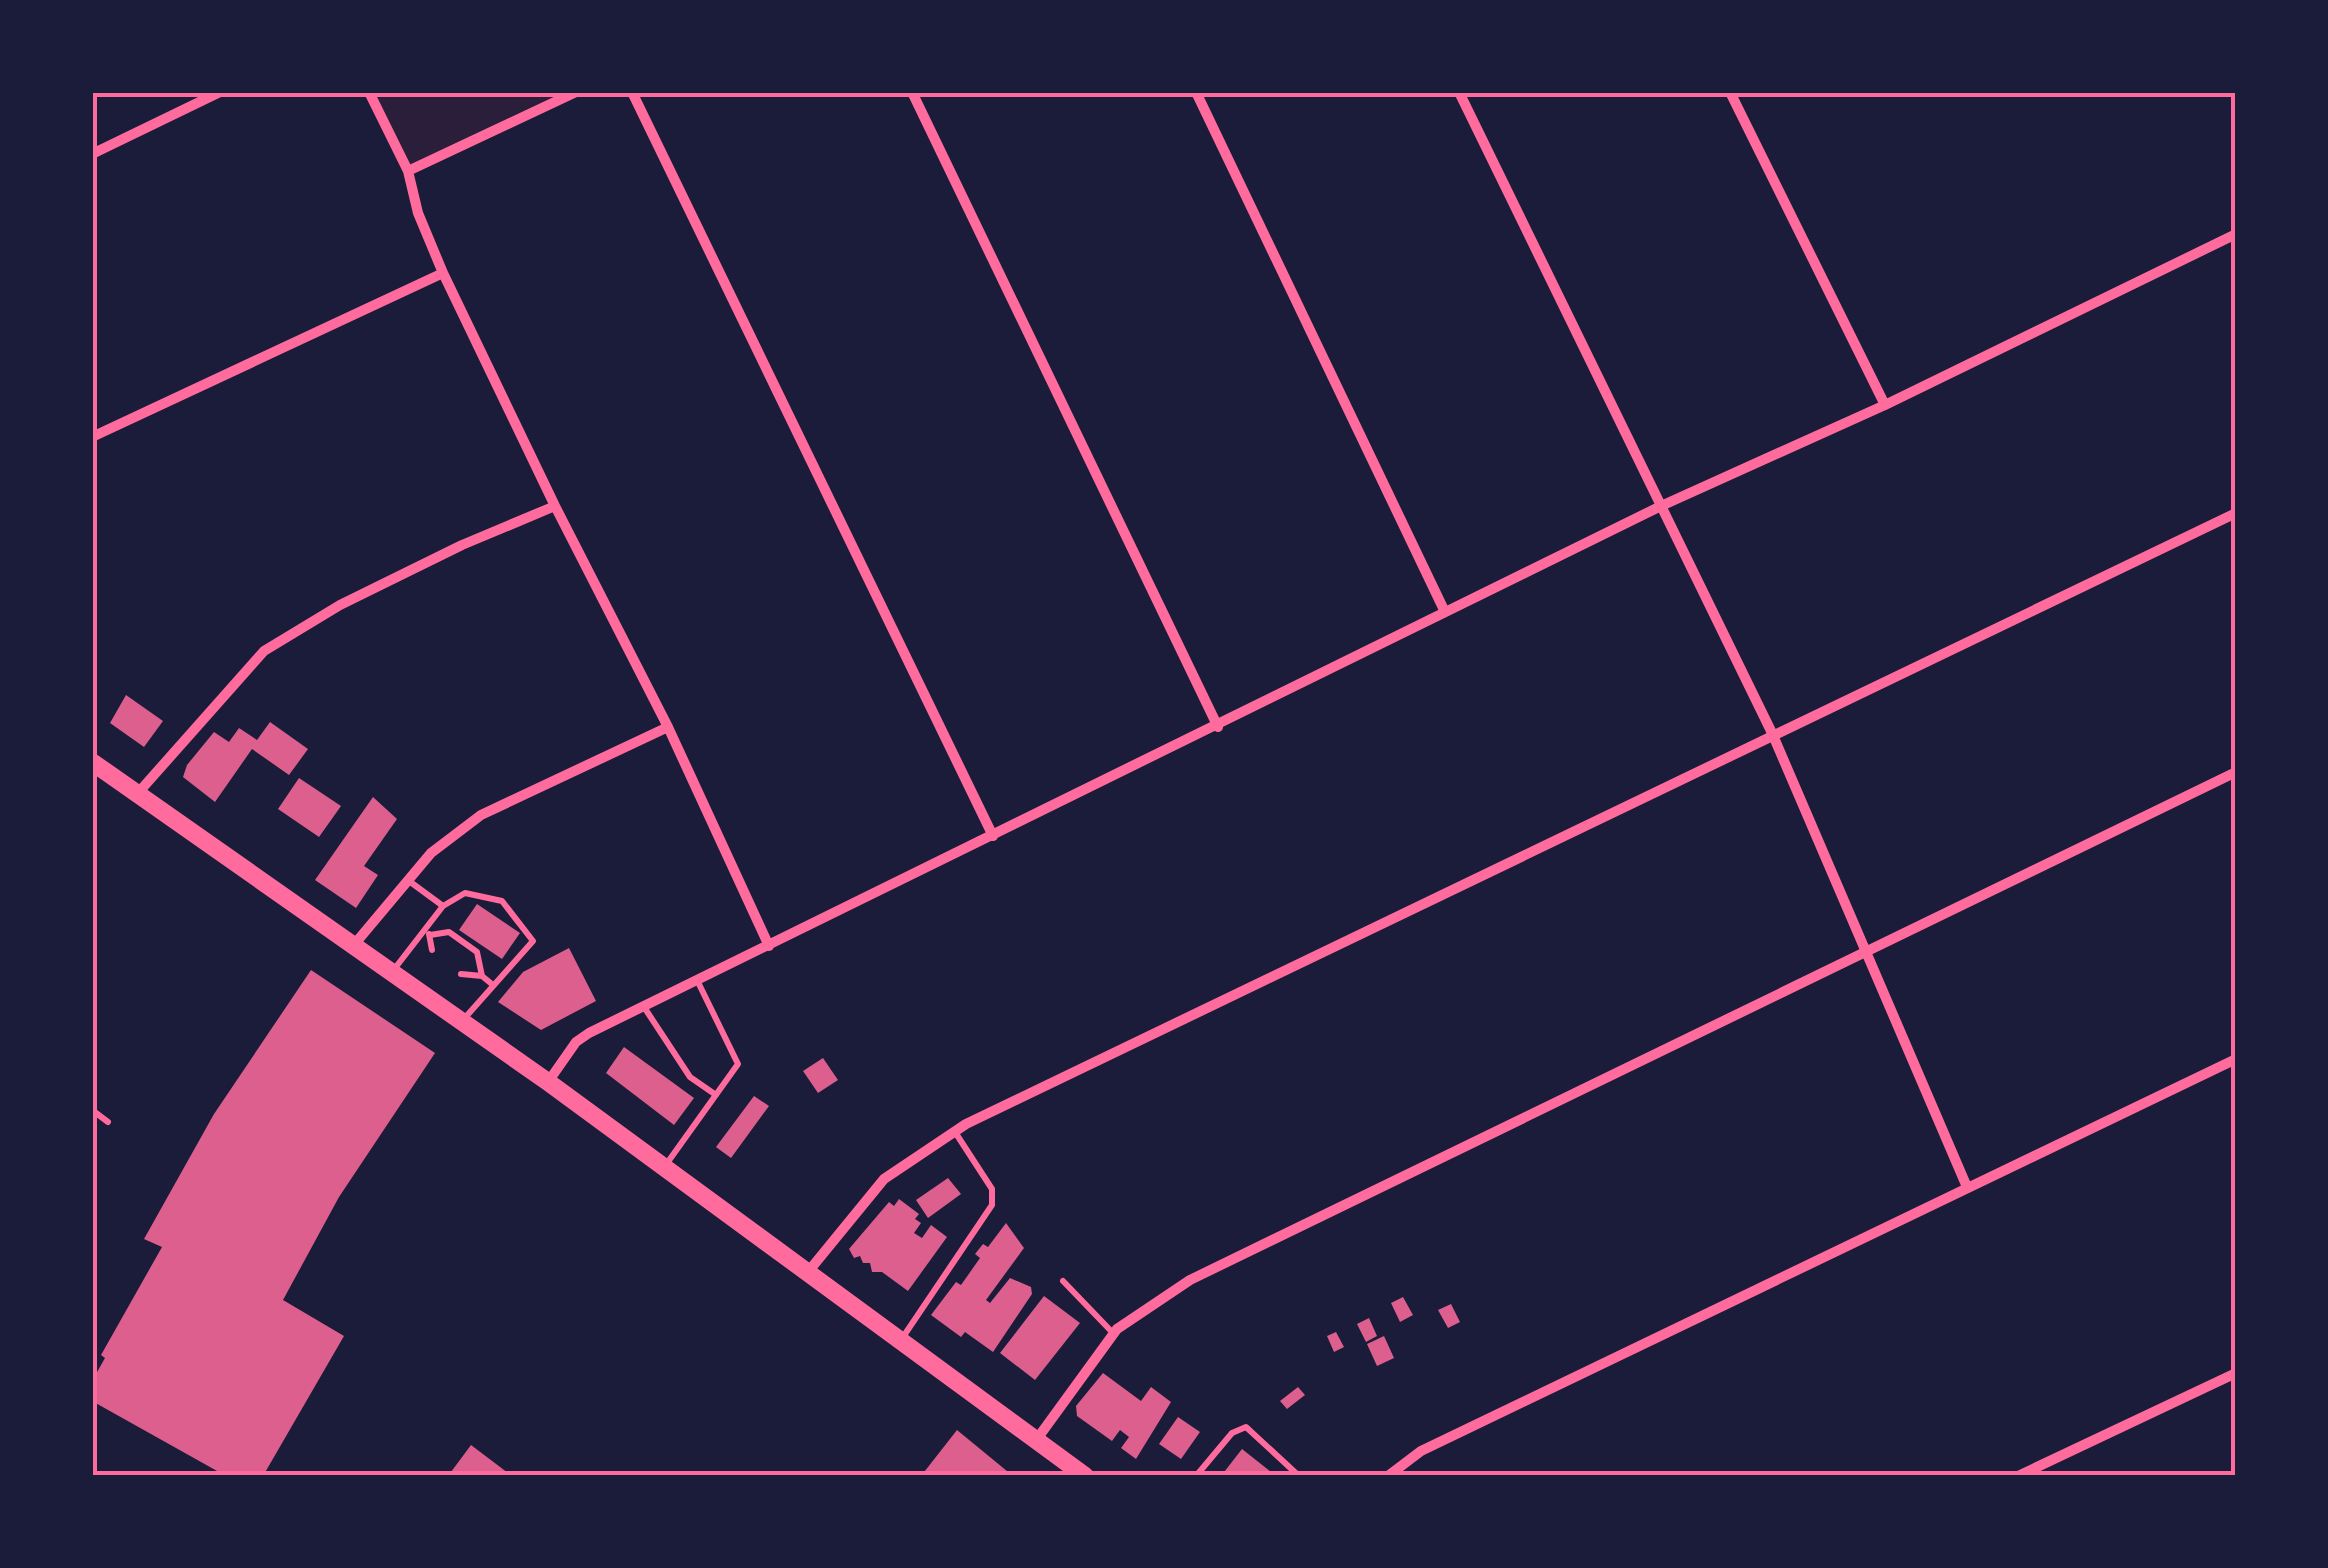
<svg xmlns="http://www.w3.org/2000/svg" width="2328" height="1568" font-family="Helvetica,sans-serif">
  <rect width="100%" height="100%" fill="#1b1b3a"/>
  <path fill="#2a1e3b" d="M369,93H576L408,171Z"/>
  <path fill="#dd5f8e" d="M126,695L163,721L144,747L110,723Z
    M270,722L308,749L289,775L252,749L215,802L183,777L187,765L214,732L229,742L239,728L257,740Z
    M299,778L341,806L319,837L278,809Z
    M373,797L397,819L364,866L378,875L356,908L315,880Z
    M477,904L520,933L502,959L459,930Z
    M569,948L596,1001L541,1030L498,1002L523,972Z
    M311,970L435,1053L339,1197L283,1300L344,1336L263,1476H226L92,1401V1381L105,1358L101,1355L162,1247L144,1239L214,1114Z
    M624,1047L694,1098L674,1125L606,1073Z
    M823,1058L838,1080L818,1093L803,1071Z
    M754,1096L769,1106L731,1158L716,1147Z
    M948,1178L961,1194L928,1218L916,1200Z
    M899,1199L919,1214L915,1219L921,1223L914,1233L922,1238L931,1225L947,1237L908,1291L882,1272H872L870,1263H863L860,1256L854,1258L849,1249L889,1202L894,1206Z
    M1006,1223L1024,1248L986,1300L990,1303L1010,1278L1031,1287L1032,1294L993,1352L965,1332L961,1337L931,1315L956,1282L961,1285L980,1258L975,1254L983,1244L988,1247Z
    M1044,1296L1080,1323L1035,1380L1000,1353Z
    M1403,1297L1413,1315L1400,1322L1391,1303Z
    M1451,1304L1460,1322L1448,1328L1438,1310Z
    M1369,1318L1377,1336L1366,1342L1357,1324Z
    M1336,1332L1344,1347L1334,1352L1327,1336Z
    M1384,1336L1394,1358L1377,1366L1367,1344Z
    M1103,1373L1141,1401L1151,1387L1171,1402L1136,1459L1121,1448L1129,1437L1120,1430L1112,1441L1077,1416L1076,1406Z
    M1298,1387L1305,1395L1287,1409L1280,1401Z
    M1178,1417L1200,1432L1181,1459L1159,1444Z
    M957,1430L1013,1476H921Z
    M471,1445L512,1476H448Z
    M1242,1449L1276,1476H1221Z"/>
  <g fill="none" stroke-linecap="round" stroke-linejoin="round">
    <path stroke="#ff6b9d" stroke-width="6" d="M409,881L443,906L465,893L502,901L533,941L463,1020
      M429,934L432,950
      M430,935L449,932L477,952L482,976
      M392,972L443,906
      M461,974L482,976L493,985
      M644,1007L690,1077L716,1095
      M92,1110L108,1122
      M665,1166L738,1064L697,980
      M1063,1281L1113,1333
      M903,1337L992,1205V1189L955,1132
      M1196,1476L1232,1433L1246,1427L1299,1476"/>
    <path stroke="#ff6b9d" stroke-width="10" d="M369,92L408,171L418,213L443,273L555,506L668,727L769,946
      M632,92L993,836
      M912,92L1218,727
      M1196,92L1445,612
      M1459,92L1772,733L1967,1187
      M1730,92L1885,405
      M92,154L220,92
      M408,171L576,92
      M92,437L443,273
      M138,793L264,651L340,605L462,545L555,506
      M353,946L431,853L481,815L668,727
      M548,1082L576,1042L589,1033L1661,506L1885,405L2236,234
      M808,1272L884,1179L966,1124L2236,513
      M1037,1439L1117,1329L1190,1280L2236,772
      M1388,1476L1421,1451L2236,1059
      M2018,1476L2236,1373"/>
    <path stroke="#ff6b9d" stroke-width="18" d="M92,762L548,1082L1085,1476"/>
  </g>
  <rect width="2328" height="1568" fill="none" stroke="#1b1b3a" stroke-width="190"/>
  <rect x="95" y="95" width="2138" height="1378" fill="none" stroke="#ff6b9d" stroke-width="4"/>
</svg>
